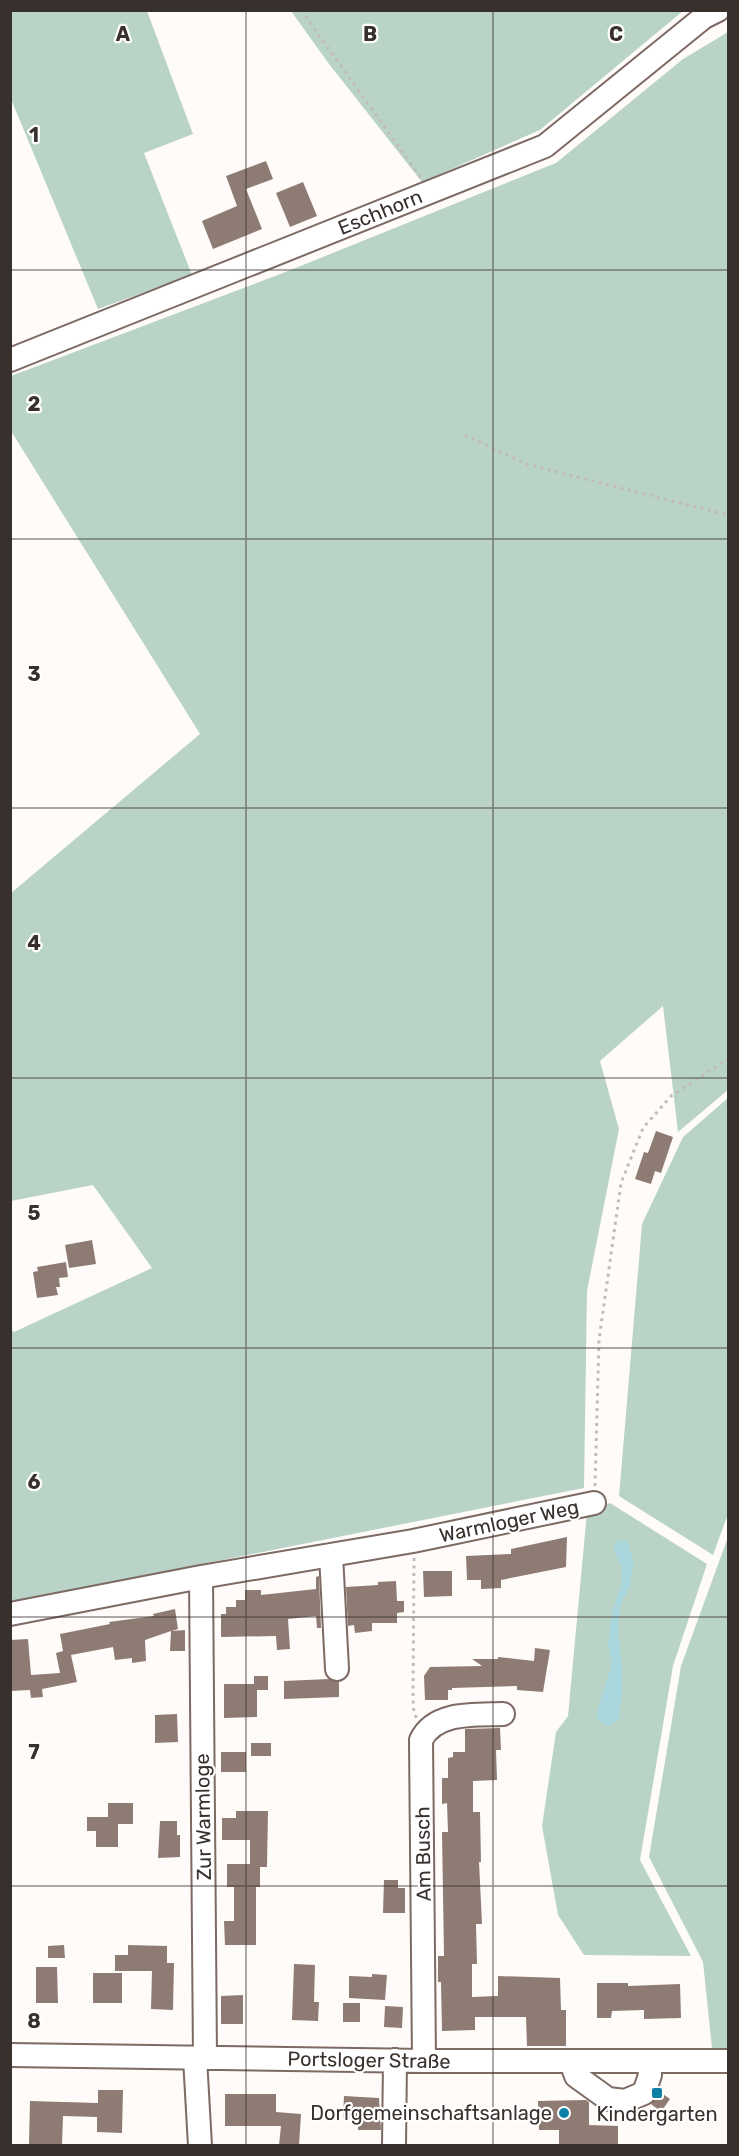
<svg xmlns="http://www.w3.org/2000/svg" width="739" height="2156" font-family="Rubik,sans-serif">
  <rect width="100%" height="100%" fill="#fffbf9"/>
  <path fill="#b9d4c6" d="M10,11H147L193,134L144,153L192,275L98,309L11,99Z
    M291,11H683L540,130L422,182L329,64Z
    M728,32V1090L678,1132L663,1006L600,1061L619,1129L587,1291L584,1488L11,1602V1329L14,1332L152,1268L93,1185L11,1201V893L200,734L11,431V376L288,271L556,163L683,59Z
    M728,1098V1514L713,1555L619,1496L642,1224L683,1137Z
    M610,1503L707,1564L673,1666L640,1860L691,1956L584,1955L558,1915L542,1826L556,1732L568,1716L587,1512Z
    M728,1537V2048H712L703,1962L649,1857L681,1666Z"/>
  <path fill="#aad7dd" d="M619,1540L628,1542L634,1564L630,1585L620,1607L618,1631L622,1665V1693L619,1719L608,1726L599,1722L596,1715L612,1664L608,1643L612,1613L622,1583V1569L613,1548Z"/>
  <path fill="#8e7b74" d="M266,161L273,179L246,189L262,229L213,249L202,221L237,206L226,176Z
    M303,182L317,216L290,227L276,193Z
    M656,1131L673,1137L661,1173L655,1171L651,1184L635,1179L644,1152L648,1153Z
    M92,1240L96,1264L69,1268L65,1245Z
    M66,1262L68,1277L59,1278L60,1287H56L58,1295L37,1298L33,1272L38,1271L37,1267Z
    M567,1537L566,1567L501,1580V1588L481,1589V1580H467L466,1556L511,1554V1549Z
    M423,1571H452V1596L424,1597Z
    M319,1576L321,1628H317L316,1616L288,1619L290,1649L277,1650L276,1636L221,1637V1614H226V1607H236V1600H245V1590H261V1595L316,1589V1577Z
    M396,1581L397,1601H404V1612L397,1613V1623H372V1631L355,1633L354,1625L348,1626L346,1587L378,1585V1582Z
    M175,1609L178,1629L172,1631L185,1630V1651H170L171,1631L145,1640L146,1661L132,1663V1658L115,1660L113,1647L71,1655L77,1682L42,1689L43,1697L31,1698L30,1690L10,1691V1640L28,1639L31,1675L60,1673L56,1653L63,1651L60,1634L110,1624L109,1622L154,1616L153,1614Z
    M535,1648L550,1650L543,1692L517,1690V1686L452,1688V1690H448V1700H425L424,1676L430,1667L482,1666L472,1659H498V1657L534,1661Z
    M254,1676H268V1690H257V1717L224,1718V1684H254Z
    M329,1679L339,1682V1697L284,1699V1681Z
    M177,1714L178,1742L155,1743V1715Z
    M500,1728L501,1750H496L497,1780L473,1781V1812H480L481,1862H479L482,1924H476L477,1964H472V1997L498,1996V1976L560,1978L561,2010H566V2046H527L526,2017H475V2030L442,2031L441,1982H438V1956H444L442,1832H448L447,1803L442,1804V1778H448V1758L453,1757V1752H465V1729Z
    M251,1743H271V1756H251Z
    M221,1752H246V1772H221Z
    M108,1803H133V1824H118V1847H96V1831H87V1817H108Z
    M236,1811H268L267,1867H260V1887H256V1945H225L224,1921H234V1887H227V1864H250V1840H222V1818H236Z
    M160,1821H177V1835H180V1857L158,1858Z
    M384,1880H398V1888H405V1913H383Z
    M64,1945L65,1958H48V1946Z
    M128,1945L167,1946V1963H174L173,2010L151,2009L152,1971H115V1955H128Z
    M294,1964L315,1965L314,2002H319L318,2021L292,2020Z
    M36,1967H57L58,2003H36Z
    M93,1973H122V2003H93Z
    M372,1974L387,1975L385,2000L349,1998V1976L372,1977Z
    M597,1983H628V1986L680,1984L681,2018L644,2019V2010L612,2011L611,2018H597Z
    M243,1995V2024H221V1996Z
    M343,2003H360V2022H343Z
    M385,2006L403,2007L402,2028L384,2027Z
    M98,2090H123L122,2133L97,2132V2117L63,2116L62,2145L29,2144L30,2101L98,2103Z
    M660,2092L670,2099L661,2112L651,2104Z
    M225,2094H276V2112L301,2114L299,2145H279L281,2126H225Z
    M344,2096L379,2098L381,2130H358V2118H343Z
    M586,2100L589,2102V2125L618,2126V2145H559V2130H539L538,2101Z"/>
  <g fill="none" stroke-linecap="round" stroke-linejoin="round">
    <g stroke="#7c6a63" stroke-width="26">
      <path id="minor" d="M10,360L545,146L704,17L718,10
        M331,1555L337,1669
        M201,1577L205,2058
        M10,1614L201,1577L413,1541L594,1503
        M10,2055L424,2061H728
        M195,2058L200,2146
        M424,2061L421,1740C435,1711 475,1715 503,1714
        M571,2062L576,2076L608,2099L625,2101L644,2093L650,2075L649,2062
        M394,2146L395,2060"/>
    </g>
    <path stroke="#c1bcba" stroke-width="3" stroke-dasharray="3 4.5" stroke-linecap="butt" d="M301,10L421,178
      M465,435L526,464L728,515
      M595,1486L599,1340L621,1183L643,1128L671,1096L728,1059
      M414,1558L413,1698L414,1714L417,1718"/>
    <use href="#minor" stroke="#fff" stroke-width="22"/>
  </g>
  <path fill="none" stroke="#38302d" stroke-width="1.5" stroke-opacity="0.55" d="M246,10V2146M493,10V2146M10,270H728M10,539H728M10,808H728M10,1078H728M10,1348H728M10,1617H728M10,1886H728"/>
  <g fill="#0d80a7" stroke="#fff" stroke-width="2">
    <rect x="651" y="2087" width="12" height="12" rx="3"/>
    <circle cx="564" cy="2113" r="6"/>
  </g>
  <g text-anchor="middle" stroke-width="4.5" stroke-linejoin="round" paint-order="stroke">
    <g font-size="20" fill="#38302d" stroke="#fff">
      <text transform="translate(380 212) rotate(-22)" y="7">Eschhorn</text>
      <text transform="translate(509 1521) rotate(-12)" y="7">Warmloger Weg</text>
      <text transform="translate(203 1817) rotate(-91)" y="7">Zur Warmloge</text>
      <text transform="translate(423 1854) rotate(-91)" y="7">Am Busch</text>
      <text transform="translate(369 2060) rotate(1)" y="7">Portsloger Straße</text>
    </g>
    <g font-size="20" fill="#38302d" stroke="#fff" text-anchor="end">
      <text x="552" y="2120">Dorfgemeinschaftsanlage</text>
      <text x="657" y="2121" text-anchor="middle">Kindergarten</text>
    </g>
  </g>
  <g font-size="20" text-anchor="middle" font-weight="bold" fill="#38302d" stroke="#fff" stroke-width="4.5" stroke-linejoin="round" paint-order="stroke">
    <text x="123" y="41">A</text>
    <text x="370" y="41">B</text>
    <text x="616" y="41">C</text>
    <text x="34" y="142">1</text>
    <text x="34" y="411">2</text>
    <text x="34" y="681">3</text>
    <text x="34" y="950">4</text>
    <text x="34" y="1220">5</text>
    <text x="34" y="1489">6</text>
    <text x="34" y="1759">7</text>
    <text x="34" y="2028">8</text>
  </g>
  <rect width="739" height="2156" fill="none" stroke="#38302d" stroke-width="24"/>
</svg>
